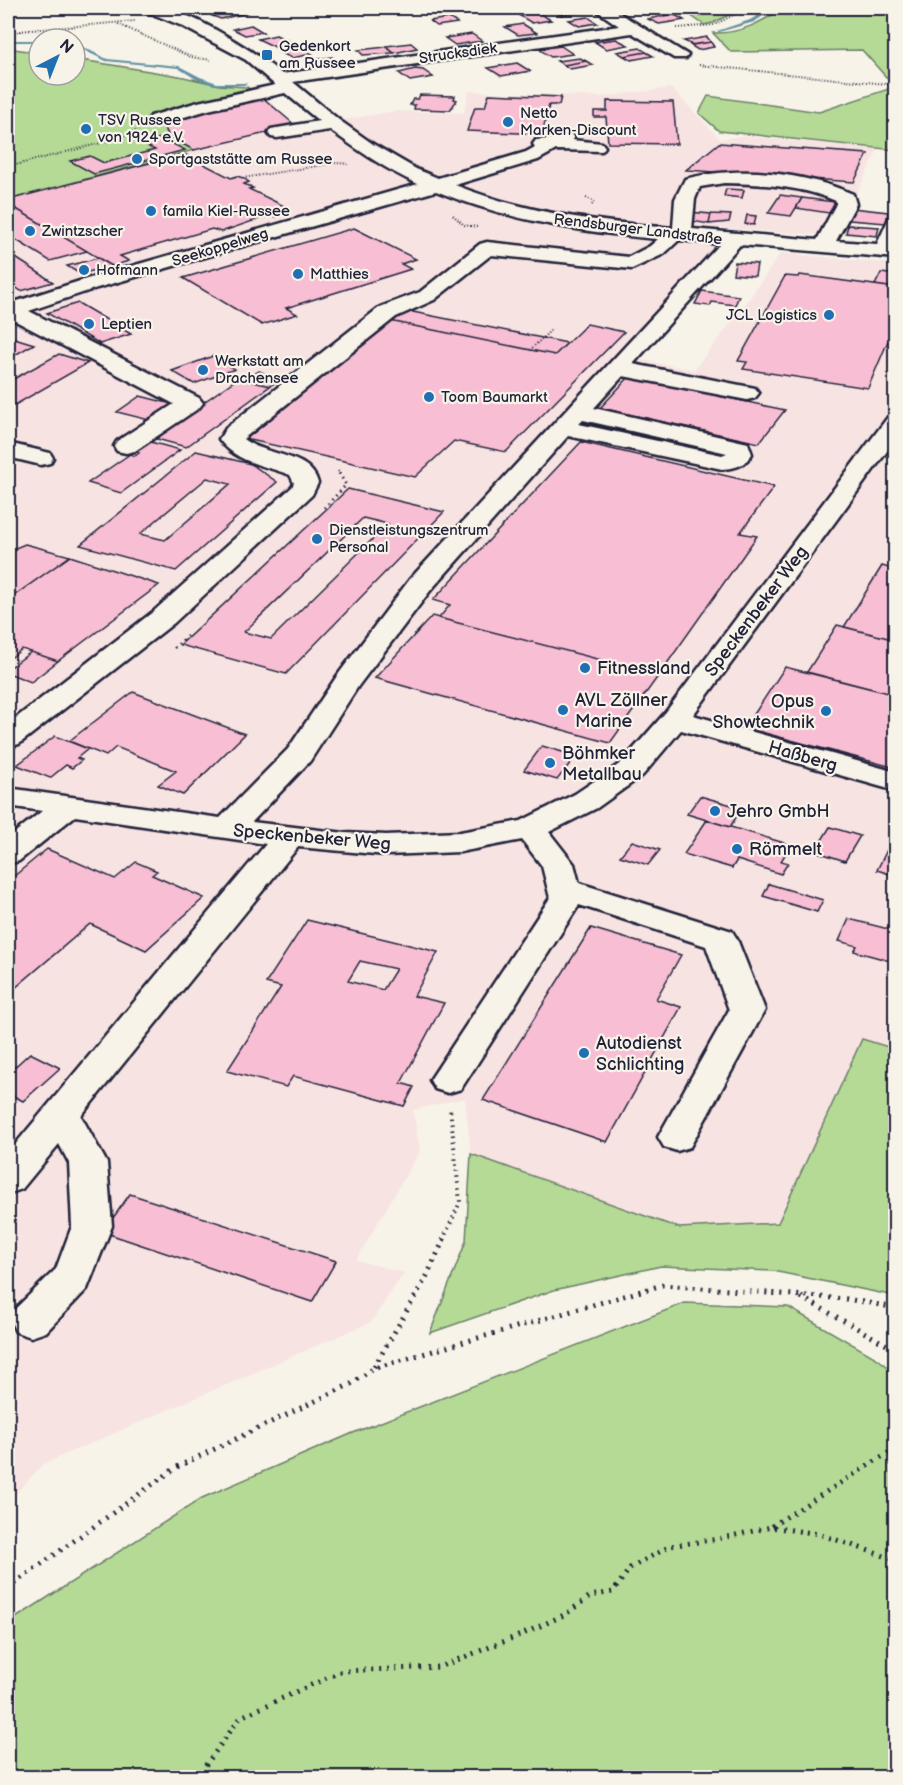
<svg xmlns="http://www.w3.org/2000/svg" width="903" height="1785" font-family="'Balsamiq Sans',sans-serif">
  <rect width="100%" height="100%" fill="#f7f3e8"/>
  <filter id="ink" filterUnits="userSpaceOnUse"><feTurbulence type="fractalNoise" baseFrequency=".0167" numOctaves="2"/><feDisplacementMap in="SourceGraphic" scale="12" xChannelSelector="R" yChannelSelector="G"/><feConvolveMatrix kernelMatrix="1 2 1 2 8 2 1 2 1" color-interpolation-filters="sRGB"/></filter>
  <g filter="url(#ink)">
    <path fill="#f7e3e2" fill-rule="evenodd" d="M671,88L720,139L743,136L878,149L836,236L720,228L716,250L616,355L694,370L742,309L781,253L895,264V1049L862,1039L778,1223L679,1228L471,1154L465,1098L413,1110L420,1151L356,1260L404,1273L371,1322L43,1464L8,1502V200L264,133L396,111L464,113L469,91L601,97ZM120,270L133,279L101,289L84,281Z"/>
    <path fill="#b4da96" stroke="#6b7e68" stroke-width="1.5" d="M695,8H742L713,23L704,25L683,10Z
      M784,8H895V150L719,131L699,113L708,96L819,112L895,87L862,50L731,52L713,33C741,34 761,22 784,8Z
      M8,48L39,53V75H75V59L179,76L219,85L247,87L262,97L162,121L169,137L194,150L8,200Z
      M862,1039L895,1049V1296L773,1271L661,1266L554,1290L430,1333L466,1241L471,1154L679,1228L778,1223Z
      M685,1303L788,1307L878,1359L895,1373V1777H8V1623L202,1498L353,1433Z"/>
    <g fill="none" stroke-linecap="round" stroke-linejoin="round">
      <path fill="#6292a2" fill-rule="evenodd" d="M771,8H775L754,22L719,32L717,31L750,20Z
        M8,40H39V42H8Z
        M75,43L107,59L179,66L200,77L217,83H245L247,84L245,85H215L196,79L178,68L106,61L75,46Z"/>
    </g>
    <path fill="#f8bfd4" stroke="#22223b" stroke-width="1.5" fill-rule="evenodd" d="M234,8H262L242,14L228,9Z
      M573,8L581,12L561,15L552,10Z
      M228,9L242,14L221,19L212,16L225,13L221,11Z
      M534,10L551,20L532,23L515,13Z
      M673,14L684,20L659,24L648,19Z
      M588,17L597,23L579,26L569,20Z
      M449,18L457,23L437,26L430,21Z
      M523,24L537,33L518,35L505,27Z
      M251,25L263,32L245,35L233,29Z
      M472,34L482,41L455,45L445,38Z
      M276,35L295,44L277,48L258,39Z
      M707,37L711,42L693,45L684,41Z
      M616,39L628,45L606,49L595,42Z
      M711,42L714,47L698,50L690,45Z
      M411,43L417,48L394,53L386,46Z
      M561,46L573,54L551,57L539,49Z
      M386,47L394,53L363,55L358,50Z
      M301,48L312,54L292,58L279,52Z
      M640,48L646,52L624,56L617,52Z
      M646,52L653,56L631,60L624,56Z
      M332,57L338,62L311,65L306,61Z
      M580,58L586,61L564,65L557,61Z
      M586,61L593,65L570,69L564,65Z
      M517,63L530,71L501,76L488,68Z
      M415,69L423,70L433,77L410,81L399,73Z
      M489,94L561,97L559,105H549L542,134L467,131L475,107H485Z
      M420,95L455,96L454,99L457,100L450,110L414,109L415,105H410L413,99H418Z
      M262,97L296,126L194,150L169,137L162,121Z
      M607,101L673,102L677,144L608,143L606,117H594V111H607Z
      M161,138L185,150L94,174L70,161L90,156L104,163L155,150L141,143Z
      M719,143L868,154L854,182L686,170Z
      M184,154L231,178L237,176L243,178L249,182L244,184L253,188L249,189L286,207L279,210L287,213L276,217L270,215L221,232L212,229L120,256L129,261L112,266L8,204V200Z
      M726,189L744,190L742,198L724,196Z
      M780,195L802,198L791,216L768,213Z
      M802,198L835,202L829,213L796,208Z
      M8,204L87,251L50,261L8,235Z
      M852,208L888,212L886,223L849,220Z
      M689,212L711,214L709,224L686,220Z
      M711,214L731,215L729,222L709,224Z
      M747,215L756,216L754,225L745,224Z
      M848,225L879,227L877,236L846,233Z
      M354,228L416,259L401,264L411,269L286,308L297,314L262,325L183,278Z
      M8,253L53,282L21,291L8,282Z
      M98,258L112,266L80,274L67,266Z
      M735,262L757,264L755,276L733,274Z
      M881,273L896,275V288L875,285Z
      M800,275L896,288V342L888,341L868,388L743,369L747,362L738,361L785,276L798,277Z
      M702,291L739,296L735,305L712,302L710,306L695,304Z
      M78,303L131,334L100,344L47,313Z
      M403,310L567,343L555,355L390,321Z
      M390,321L555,355L587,324L624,332L506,452L454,441L415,477L246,439Z
      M8,336L34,344L8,359Z
      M59,354L88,363L8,409V382Z
      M213,356L235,369L194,384L172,371Z
      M259,371L279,380L270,386L245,380Z
      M629,377L785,410L759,443L600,408Z
      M238,378L270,386L186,447L153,438Z
      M140,396L176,405L153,421L117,412Z
      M147,441L180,450L121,493L88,483L130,454L135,456L139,453L133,451Z
      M581,442L774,487L740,533L757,536L659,675L439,618L450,605L433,600Z
      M196,451L251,464L277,482L176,571L80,545ZM207,478L230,484L165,540L140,534Z
      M348,489L444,512L286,674L180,645ZM363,518L388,524L271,639L244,632Z
      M25,544L70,556L15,595L8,593V551Z
      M70,556L159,585L58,661L22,649L8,660V600Z
      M882,566L896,570V640L844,627Z
      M432,616L439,618L659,675L610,743L375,678Z
      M837,625L896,640V695L807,672Z
      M31,652L58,661L31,682L8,673V669Z
      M785,667L896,695V768L745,728Z
      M133,692L245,734L183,795L158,785L176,771L116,747L106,756L69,741Z
      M55,736L88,749L77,758L82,760L72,768L66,765L50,778L17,765Z
      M542,746L576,756L557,780L524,770Z
      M700,796L742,808L730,827L687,814Z
      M707,820L791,845L781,861L788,863L781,874L737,860L732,868L684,854Z
      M830,827L860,836L845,861L815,851Z
      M632,841L660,850L648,865L620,856Z
      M891,842L896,843V876L877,870Z
      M47,849L115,879L136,862L157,871L152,875L204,898L146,950L90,924L8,994V881Z
      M769,884L823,900L817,912L763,896Z
      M849,919L896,931L894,962L854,951L857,946L839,941Z
      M307,920L438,952L414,996L444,1003L401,1083L414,1087L404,1106L293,1076L286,1087L227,1071L281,987L266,983ZM360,961L396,969L383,990L348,981Z
      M591,928L681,955L656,999L681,1007L607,1142L483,1100Z
      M30,1053L60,1068L23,1101L8,1093V1073Z
      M130,1194L336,1261L312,1302L103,1232Z"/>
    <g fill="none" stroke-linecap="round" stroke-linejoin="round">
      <g stroke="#22223b" stroke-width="5">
        <path id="minor" d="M143,8C149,8 155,7 161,8C192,11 258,54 282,74L619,26L593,8H611L688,55L686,58H674L632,33L293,82L339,120L373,144L416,169L438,178L526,152L535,147L533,144L536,140L550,139L565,133L571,134L574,138L572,140L602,143L605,147L602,151L556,150L538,160L455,185C525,213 598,222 673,228L675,199L685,179C738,165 803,172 853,194L856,204L836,241L877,244L889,218L896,216V258L740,245L633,364L755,388L759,393L755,398L747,400L623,376L594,408L748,443L752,454C744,466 736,468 722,469L568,436L430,591L359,685L310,761L252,822L345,833L386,835L460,832L521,821L575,794L621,763L665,713L888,417L896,415V439L693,715L896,772V791L681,730L643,775L597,808L549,832L574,864L579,883L732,931L737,939L765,1010L690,1147L677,1151L664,1147L658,1137L729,1010L706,946L579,905L461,1089L448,1093L435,1089L430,1080L550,898L542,866L522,840L460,852L386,855L298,847L81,1116L107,1163L112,1226L87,1289L46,1332L31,1337L16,1332L10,1320L16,1308L56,1269L72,1226L69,1163L59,1144L22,1189L8,1194V1153L266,844L75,816L19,861L8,864V838L42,811L8,806V788L220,818L288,749L337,676L410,579L720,244L679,240L664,254L632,269L491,255L434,300L396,317L243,439C265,456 311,453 318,483L312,495L174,623L19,744L8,747V724L154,611L292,487L294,483L290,475C265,465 236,463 219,439L227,427L380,307L420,292L480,244L487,242L629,257L650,246L658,239C581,232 507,220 436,191L97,288L29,311L199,398L203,403L199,408L135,451L126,453L117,451L114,446L117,441L174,404L8,317V304L83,280L418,184C386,170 358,150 330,130L277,138L271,137L268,133L271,129L319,121L285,93L208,110L157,125L151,124L148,120L151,116L198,102L275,85L246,60L180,25L145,11ZM724,183C762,184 802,186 836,201V204L817,240L692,229L695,199L700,187ZM583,420L727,453L722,455L579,424Z
          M8,443L50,453L53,458L50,463L41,465L8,457Z"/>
      </g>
      <path stroke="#22223b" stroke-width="2" stroke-dasharray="1 2" stroke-linecap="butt" d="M118,24L191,57L211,60
        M677,28L714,25L747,8
        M8,32L135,21
        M699,65L896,85
        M8,167L113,140L138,130
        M243,178L336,163L349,164
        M586,198L594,201L592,205
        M453,215L464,225L477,227
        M530,350L552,329
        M338,471L340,474"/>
      <path stroke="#22223b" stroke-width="3" stroke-dasharray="1.5 4" stroke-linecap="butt" d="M324,508L346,485L339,473
        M174,648L187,636"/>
      <path stroke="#22223b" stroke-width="4" stroke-dasharray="1.5 4.5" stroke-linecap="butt" d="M443,1240L460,1202L450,1108"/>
      <path stroke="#22223b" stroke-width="5" stroke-dasharray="2 6" stroke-linecap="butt" d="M801,1297L896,1350
        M374,1367L426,1278L444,1239
        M772,1526L896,1448
        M8,1588L177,1467L351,1384L374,1368L662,1285L847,1299L896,1308
        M196,1778L241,1717L342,1671L439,1667L523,1634L566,1614L590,1596L613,1592L630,1568L670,1546L718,1539L771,1527L819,1534L896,1560"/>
      <use href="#minor" fill="#f7f3e8" fill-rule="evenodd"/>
    </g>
  </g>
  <g fill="#1f6fb2" stroke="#f7f3e8" stroke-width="2">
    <rect x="261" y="49" width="12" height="12" rx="3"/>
    <circle cx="508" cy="122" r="6"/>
    <circle cx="86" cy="129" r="6"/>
    <circle cx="137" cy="159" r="6"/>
    <circle cx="151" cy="211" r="6"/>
    <circle cx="30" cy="231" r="6"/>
    <circle cx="84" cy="270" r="6"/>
    <circle cx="298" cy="274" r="6"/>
    <circle cx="829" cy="315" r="6"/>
    <circle cx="89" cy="324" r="6"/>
    <circle cx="203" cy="370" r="6"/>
    <circle cx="429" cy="397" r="6"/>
    <circle cx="317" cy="539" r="6"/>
    <circle cx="585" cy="668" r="6"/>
    <circle cx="563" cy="710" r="6"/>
    <circle cx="826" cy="711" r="6"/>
    <circle cx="550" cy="763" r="6"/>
    <circle cx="715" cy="811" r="6"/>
    <circle cx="737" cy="849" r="6"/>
    <circle cx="584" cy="1053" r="6"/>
  </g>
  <g text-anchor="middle" stroke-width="4.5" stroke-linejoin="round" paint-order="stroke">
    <g font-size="15" fill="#22223b" stroke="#f7f3e8" text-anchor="start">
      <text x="279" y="51">Gedenkort<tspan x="279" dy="17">am Russee</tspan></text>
      <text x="520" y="118">Netto<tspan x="520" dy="17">Marken-Discount</tspan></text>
      <text x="98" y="125">TSV Russee<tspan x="98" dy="17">von 1924 e.V.</tspan></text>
      <text x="149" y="164">Sportgaststätte am Russee</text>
      <text x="163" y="216">famila Kiel-Russee</text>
      <text x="42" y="236">Zwintzscher</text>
      <text x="96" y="275">Hofmann</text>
      <text x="310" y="279">Matthies</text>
      <text x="817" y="320" text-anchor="end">JCL Logistics</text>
      <text x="101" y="329">Leptien</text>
      <text x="215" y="366">Werkstatt am<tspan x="215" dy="17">Drachensee</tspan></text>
      <text x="441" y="402">Toom Baumarkt</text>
      <text x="329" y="535">Dienstleistungszentrum<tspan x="329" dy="17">Personal</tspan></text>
    </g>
    <g font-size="15" fill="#22223b" stroke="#f7f3e8">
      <text transform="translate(458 53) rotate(-8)" y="5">Strucksdiek</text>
      <text transform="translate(638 229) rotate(7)" y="5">Rendsburger Landstraße</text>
      <text transform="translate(220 247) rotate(-17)" y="5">Seekoppelweg</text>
    </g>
    <g font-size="18" fill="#22223b" stroke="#f7f3e8">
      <text transform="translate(756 611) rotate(-53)" y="6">Speckenbeker Weg</text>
      <text transform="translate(803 756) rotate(16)" y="6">Haßberg</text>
      <text transform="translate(312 837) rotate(5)" y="6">Speckenbeker Weg</text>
    </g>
    <g font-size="18" fill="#22223b" stroke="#f7f3e8" text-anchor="start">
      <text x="597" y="674">Fitnessland</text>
      <text x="575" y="706">AVL Zöllner<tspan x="575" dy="21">Marine</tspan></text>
      <text x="814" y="707" text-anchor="end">Opus<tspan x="814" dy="21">Showtechnik</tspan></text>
      <text x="562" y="759">Böhmker<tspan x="562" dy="21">Metallbau</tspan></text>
      <text x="727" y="817">Jehro GmbH</text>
      <text x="749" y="855">Römmelt</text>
      <text x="596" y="1049">Autodienst<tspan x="596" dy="21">Schlichting</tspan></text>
    </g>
  </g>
  <rect width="903" height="1785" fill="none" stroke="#f7f3e8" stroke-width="30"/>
  <rect x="15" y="15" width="873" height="1755" fill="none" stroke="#22223b" stroke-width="2" filter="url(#ink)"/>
  <g transform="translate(57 57) rotate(42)"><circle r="28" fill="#f7f3e8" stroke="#a29fa3" stroke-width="1.5"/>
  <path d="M0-4.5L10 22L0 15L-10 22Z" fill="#1f6fb2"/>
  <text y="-9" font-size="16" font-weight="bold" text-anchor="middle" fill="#22223b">N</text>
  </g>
</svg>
